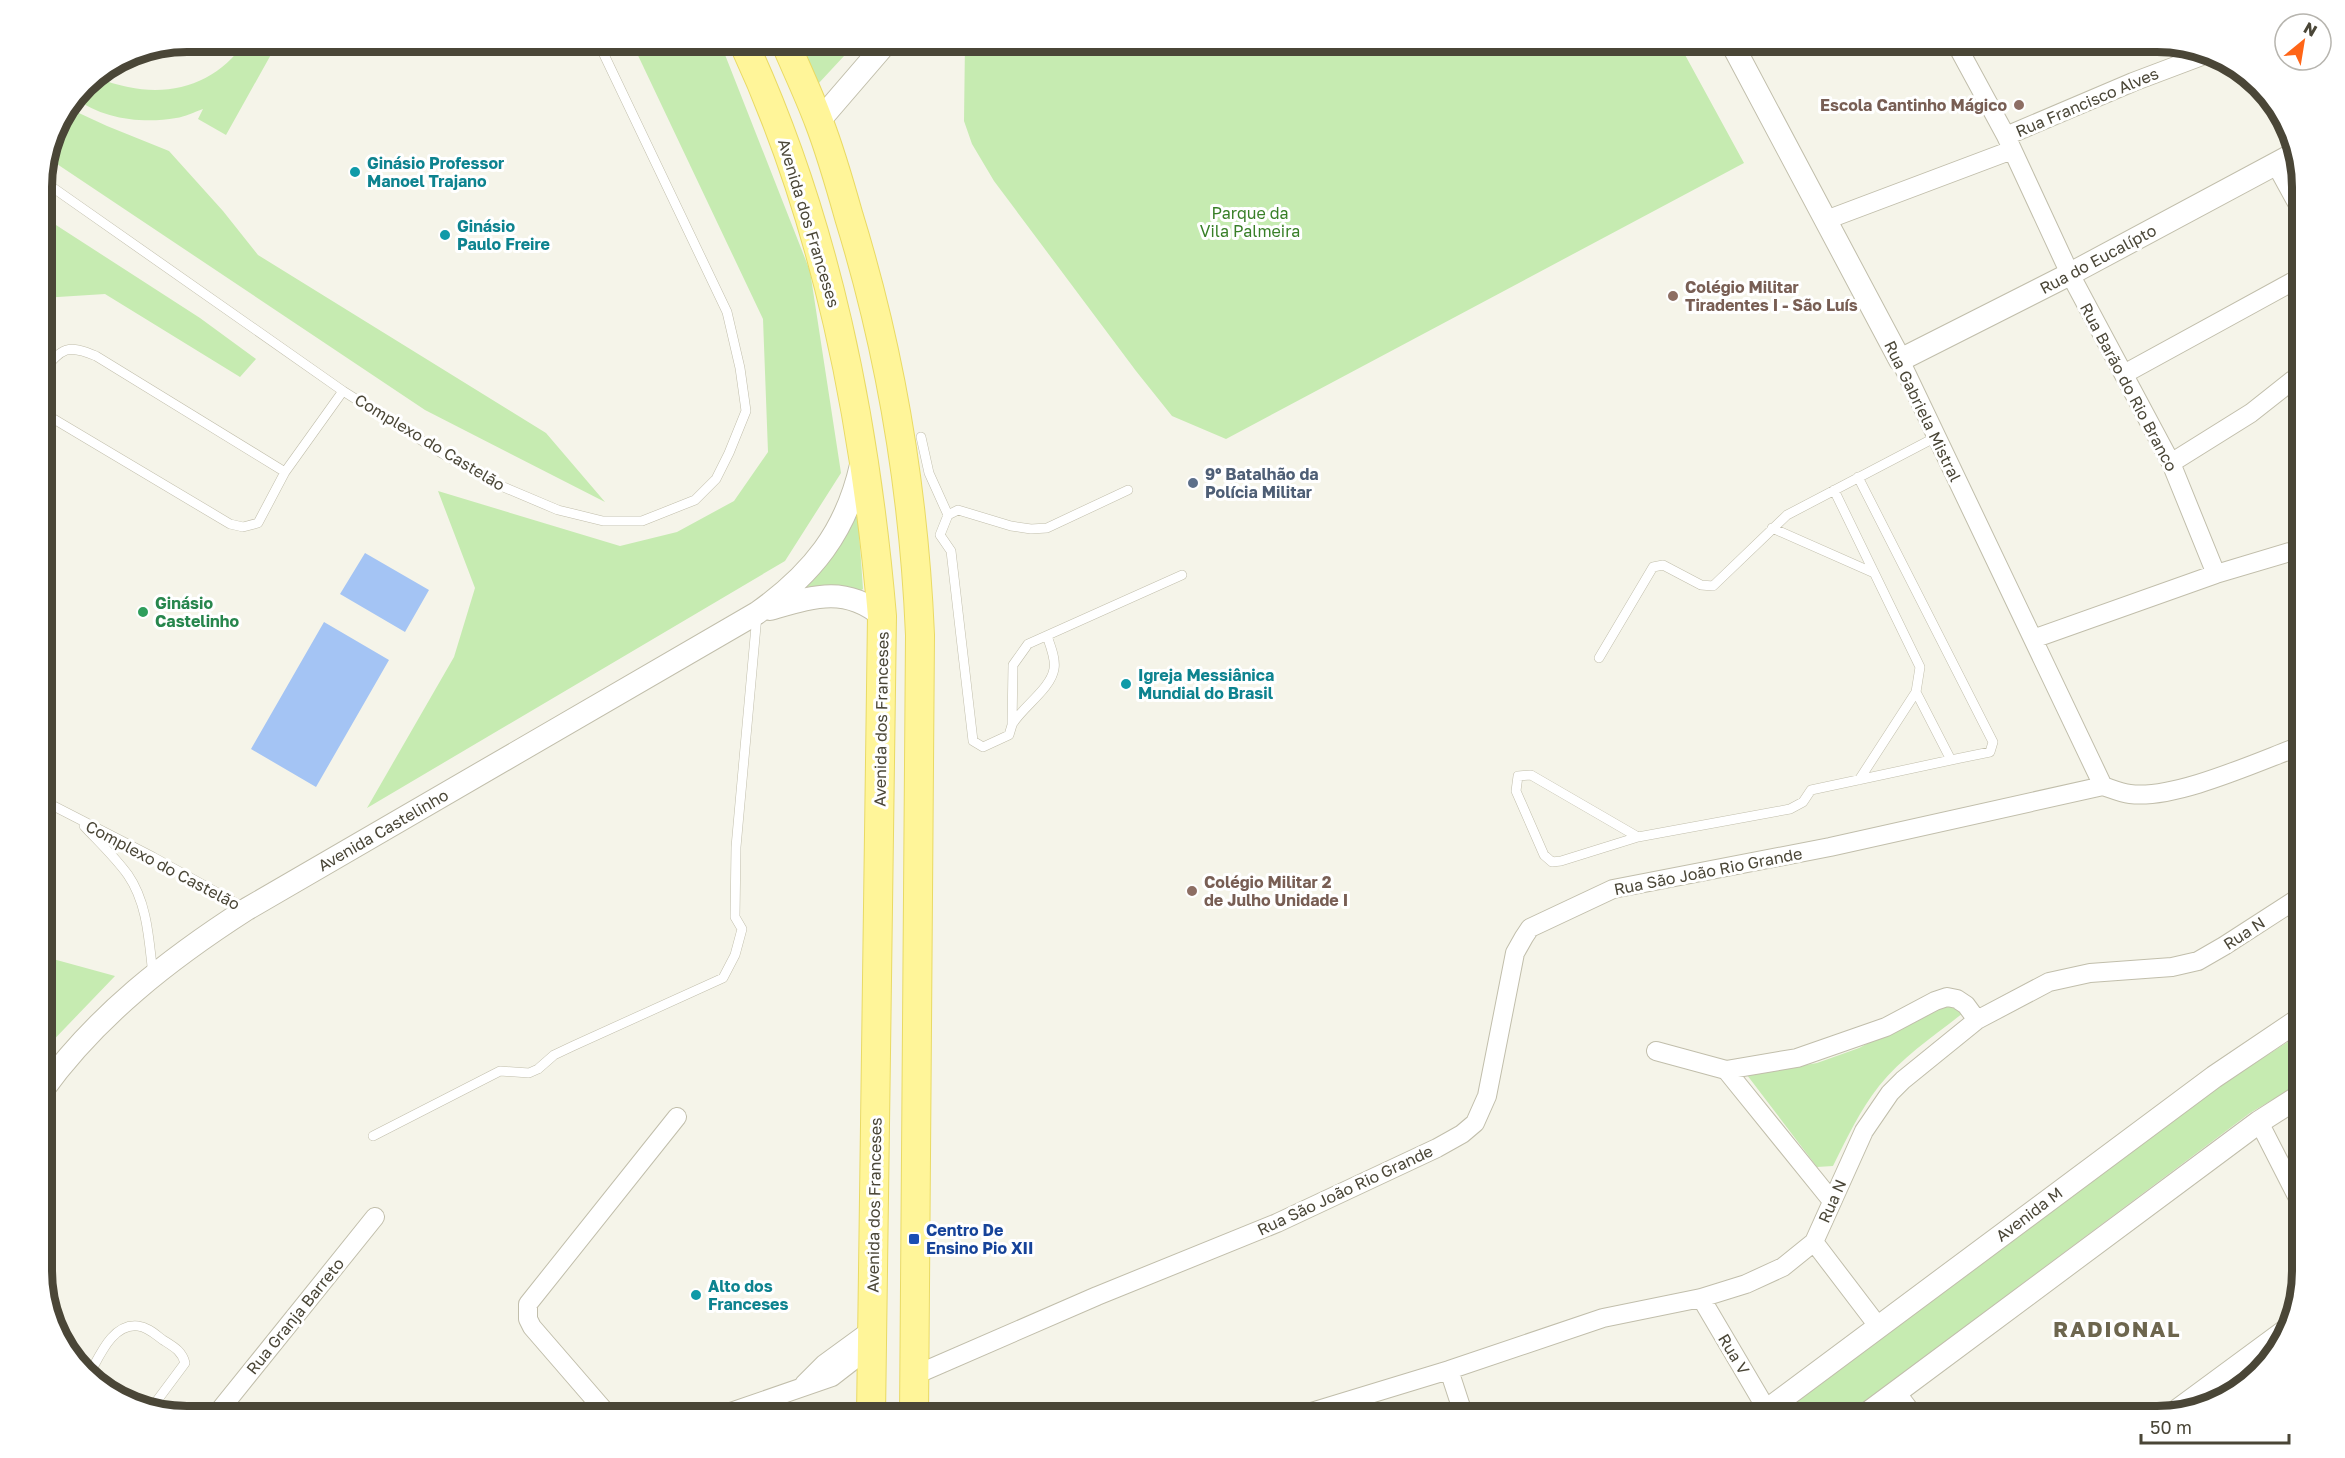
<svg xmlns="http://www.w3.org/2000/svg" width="2345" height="1458" font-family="'Golos Text',sans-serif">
  <rect width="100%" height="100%" fill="#f5f4e9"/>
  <path fill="#c6ebb1" d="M245,42H278L226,135L198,119L203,109C194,112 185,117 176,118C143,124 102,119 75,98L85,84L98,76C107,83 116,84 128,87C174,97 218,82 245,42Z
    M649,42H720L810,271L841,473L785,561L367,808L454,657L475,588L438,491L620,546L677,532L734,501L768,452L763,319L634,47Z
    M807,42H857L818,84L800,49Z
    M965,42H1678L1744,163L1226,439L1172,416L1136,371L994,181L972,144L964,121Z
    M68,108L107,126L169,151L223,211L258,255L546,433L605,502L425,410L51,160L48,157L57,124Z
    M42,216L200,318L256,359L240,377L105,294L42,298Z
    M854,515L858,518L863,589L860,591L802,590Z
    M42,956L115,976L42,1052Z
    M1945,1003L1952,1006L1963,1013C1934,1036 1902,1057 1879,1086C1860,1110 1847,1138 1833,1166L1817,1167L1747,1075L1817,1063L1859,1048Z
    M2303,1032V1086L2272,1100L2250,1113L1846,1416H1784L1789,1407L2230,1079Z"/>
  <path fill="#a4c4f4" d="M365,553L429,590L405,632L340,594Z
    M324,622L389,660L316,787L251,749Z"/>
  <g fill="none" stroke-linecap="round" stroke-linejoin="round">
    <g stroke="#c1beab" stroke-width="10">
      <path id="service" d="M42,180L343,391L443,454L494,483L558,510L603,521H642L695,500L716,479L729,453L746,411L740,368L727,312L598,42
        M42,372C62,349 66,343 96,356L285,472
        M42,412L230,524L243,527L258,523L285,472L343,391
        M921,437L929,473L948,515
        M1128,490L1047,528L1031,529L1011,526L958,510L948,515L940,535L951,551L973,741L983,747L1009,735L1012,725L1013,665L1028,644L1182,575
        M1834,490L1920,667L1916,692L1951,760L1990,752L1993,742L1858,477
        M1772,528L1874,573
        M1599,658L1653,567L1663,565L1701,585L1713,586L1787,515L1936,437
        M1013,723C1024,706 1051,688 1054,669C1056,659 1050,645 1047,636
        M1859,780L1916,692
        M42,800L153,857L245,908
        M84,826C99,842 115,857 128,875C148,904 149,942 153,975
        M1638,837L1531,775L1518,776L1516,791L1544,855L1552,862L1561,861L1638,837L1790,809L1803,802L1811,790L1951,760
        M373,1136L500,1071L529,1073L538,1069L554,1055L573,1046L723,978L735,955L742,929L735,917L736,847L757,615
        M90,1373C100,1355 113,1323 138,1326C148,1327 156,1335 163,1340C174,1347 182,1351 185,1363L153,1406"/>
    </g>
    <g stroke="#c1beab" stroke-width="20">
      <path id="minor" d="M1955,42L2006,136L2070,274L2171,463L2216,574
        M2006,136L2133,82L2202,56
        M2275,163L2303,214
        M1826,220L2012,150
        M1900,360L2103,786
        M2124,374L2303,276
        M2171,463L2251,413L2303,372
        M2033,639L2216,574L2303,548
        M1656,1051L1726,1070L1797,1058L1886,1027L1935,1001L1947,997L1957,999L1966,1005L1977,1020
        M1726,1070L1832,1201
        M2259,1122L2303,1208
        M1814,1242L1878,1326
        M1701,1298L1767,1410
        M1449,1370L1464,1416
        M913,1376L1097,1296L1277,1223L1437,1148L1462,1134L1475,1123L1487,1096L1515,953L1524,937L1530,928L1613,889L1830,847L2103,786C2112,789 2121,793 2130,794C2175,800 2259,761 2303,745
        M804,1384L824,1364L872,1329
        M1896,1392L1914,1416
        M2172,1412L2286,1328
        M215,1416L375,1217
        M609,1416L532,1327L528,1319V1304L677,1117
        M719,1416L832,1377L872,1346
        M1298,1416L1449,1370L1603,1318L1701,1298L1746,1284L1783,1267L1814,1242L1864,1131L1890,1093L1903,1080L1977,1020L2049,982L2090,973L2172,967L2198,961L2224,946L2303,895"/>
    </g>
    <g stroke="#c1beab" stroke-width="24">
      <path id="tertiary" d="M1731,42L1900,360L2070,274L2294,154
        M819,121L887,42
        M770,609C812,597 845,585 882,616
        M42,1091C96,1016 169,959 247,909L757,613C812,574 846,532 861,465
        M1759,1416L2214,1077L2303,1017
        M1864,1416L2259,1122L2303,1094"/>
    </g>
    <g stroke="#e9da64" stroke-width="30">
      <path id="primary" d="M743,42C827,223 865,419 882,616L871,1416
        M785,42C796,68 809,95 819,122C831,153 840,185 849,217C891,353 914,493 920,635L914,1416"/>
    </g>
    <use href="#service" stroke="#fff" stroke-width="9"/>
    <use href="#minor" stroke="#fff" stroke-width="18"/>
    <use href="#tertiary" stroke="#fff" stroke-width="22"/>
    <use href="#primary" stroke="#fff599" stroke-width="28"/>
  </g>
  <g fill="#8d6e63" stroke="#fff" stroke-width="2">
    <circle cx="2019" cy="105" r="6"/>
    <circle cx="1673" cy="296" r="6"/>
    <circle cx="1192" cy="891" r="6"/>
  </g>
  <g fill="#0f9aa8" stroke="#fff" stroke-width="2">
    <circle cx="355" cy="172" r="6"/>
    <circle cx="445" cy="235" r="6"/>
    <circle cx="1126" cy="684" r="6"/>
    <circle cx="696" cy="1295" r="6"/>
  </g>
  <circle fill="#5c6f8a" stroke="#fff" stroke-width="2" cx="1193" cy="483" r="6"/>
  <circle fill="#2e9e5b" stroke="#fff" stroke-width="2" cx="143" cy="612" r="6"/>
  <rect fill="#1a4fb4" stroke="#fff" stroke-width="2" x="908" y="1233" width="12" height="12" rx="3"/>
  <g text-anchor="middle" stroke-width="6" stroke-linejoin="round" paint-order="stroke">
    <g font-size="16" fill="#4a4637" stroke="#fff">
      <text transform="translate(2087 102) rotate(-23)" y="6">Rua Francisco Alves</text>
      <text transform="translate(809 223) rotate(73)" y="6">Avenida dos Franceses</text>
      <text transform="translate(2098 259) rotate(-28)" y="6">Rua do Eucalípto</text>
      <text transform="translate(2129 387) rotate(62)" y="6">Rua Barão do Rio Branco</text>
      <text transform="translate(1923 411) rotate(64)" y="6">Rua Gabriela Mistral</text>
      <text transform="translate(430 442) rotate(31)" y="6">Complexo do Castelão</text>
      <text transform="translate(881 719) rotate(-89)" y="6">Avenida dos Franceses</text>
      <text transform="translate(383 830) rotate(-30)" y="6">Avenida Castelinho</text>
      <text transform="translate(163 865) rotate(28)" y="6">Complexo do Castelão</text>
      <text transform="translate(1708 871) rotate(-11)" y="6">Rua São João Rio Grande</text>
      <text transform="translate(2244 933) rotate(-33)" y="6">Rua N</text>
      <text transform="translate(1345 1190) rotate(-25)" y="6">Rua São João Rio Grande</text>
      <text transform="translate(1832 1201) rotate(-66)" y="6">Rua N</text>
      <text transform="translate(874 1205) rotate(-89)" y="6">Avenida dos Franceses</text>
      <text transform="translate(2029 1214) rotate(-37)" y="6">Avenida M</text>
      <text transform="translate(295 1316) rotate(-51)" y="6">Rua Granja Barreto</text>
      <text transform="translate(1734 1354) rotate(59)" y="6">Rua V</text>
    </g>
    <g font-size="16" font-weight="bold" fill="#785e54" stroke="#fff" text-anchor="start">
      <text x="2007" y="111" text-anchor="end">Escola Cantinho Mágico</text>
      <text x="1685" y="293">Colégio Militar<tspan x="1685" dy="18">Tiradentes I - São Luís</tspan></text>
      <text x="1204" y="888">Colégio Militar 2<tspan x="1204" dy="18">de Julho Unidade I</tspan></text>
    </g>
    <g font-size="16" font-weight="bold" fill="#0d838f" stroke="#fff" text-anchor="start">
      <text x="367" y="169">Ginásio Professor<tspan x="367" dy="18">Manoel Trajano</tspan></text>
      <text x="457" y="232">Ginásio<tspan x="457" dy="18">Paulo Freire</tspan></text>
      <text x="1138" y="681">Igreja Messiânica<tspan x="1138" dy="18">Mundial do Brasil</tspan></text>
      <text x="708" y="1292">Alto dos<tspan x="708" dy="18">Franceses</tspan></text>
    </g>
    <g font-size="16" fill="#387f27" stroke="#fff">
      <text x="1250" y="219">Parque da<tspan x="1250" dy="18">Vila Palmeira</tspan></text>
    </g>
    <g font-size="16" font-weight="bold" fill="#4e5e75" stroke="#fff" text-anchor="start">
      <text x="1205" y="480">9º Batalhão da<tspan x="1205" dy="18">Polícia Militar</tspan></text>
    </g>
    <g font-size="16" font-weight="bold" fill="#27864d" stroke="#fff" text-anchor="start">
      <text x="155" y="609">Ginásio<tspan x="155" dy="18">Castelinho</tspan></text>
    </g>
    <g font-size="16" font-weight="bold" fill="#164399" stroke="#fff" text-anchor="start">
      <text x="926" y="1236">Centro De<tspan x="926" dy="18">Ensino Pio XII</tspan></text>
    </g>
    <g font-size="22" font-weight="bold" letter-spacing="1.5" fill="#6d664e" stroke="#fff">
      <text x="2117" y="1337">RADIONAL</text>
    </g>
  </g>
  <path d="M0 0H2345V1458H0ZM187 52H2157A135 135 0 0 1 2292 187V1271A135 135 0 0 1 2157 1406H187A135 135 0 0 1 52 1271V187A135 135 0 0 1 187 52Z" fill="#fff" fill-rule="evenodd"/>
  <path fill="none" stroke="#4a4637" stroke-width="8" d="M187 52H2157A135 135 0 0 1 2292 187V1271A135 135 0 0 1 2157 1406H187A135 135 0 0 1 52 1271V187A135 135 0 0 1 187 52Z"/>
  <g transform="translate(2303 42) rotate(30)"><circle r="28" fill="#ffffff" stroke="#b7b5af" stroke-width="1.5"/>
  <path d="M0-4.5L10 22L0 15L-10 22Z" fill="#ff6517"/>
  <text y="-9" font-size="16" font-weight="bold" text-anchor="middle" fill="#4a4637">N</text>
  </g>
  <path d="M2141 1434v9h148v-9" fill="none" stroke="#4a4637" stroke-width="3"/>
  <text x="2150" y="1434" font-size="18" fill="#4a4637" stroke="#ffffff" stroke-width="4.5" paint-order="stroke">50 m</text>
</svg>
